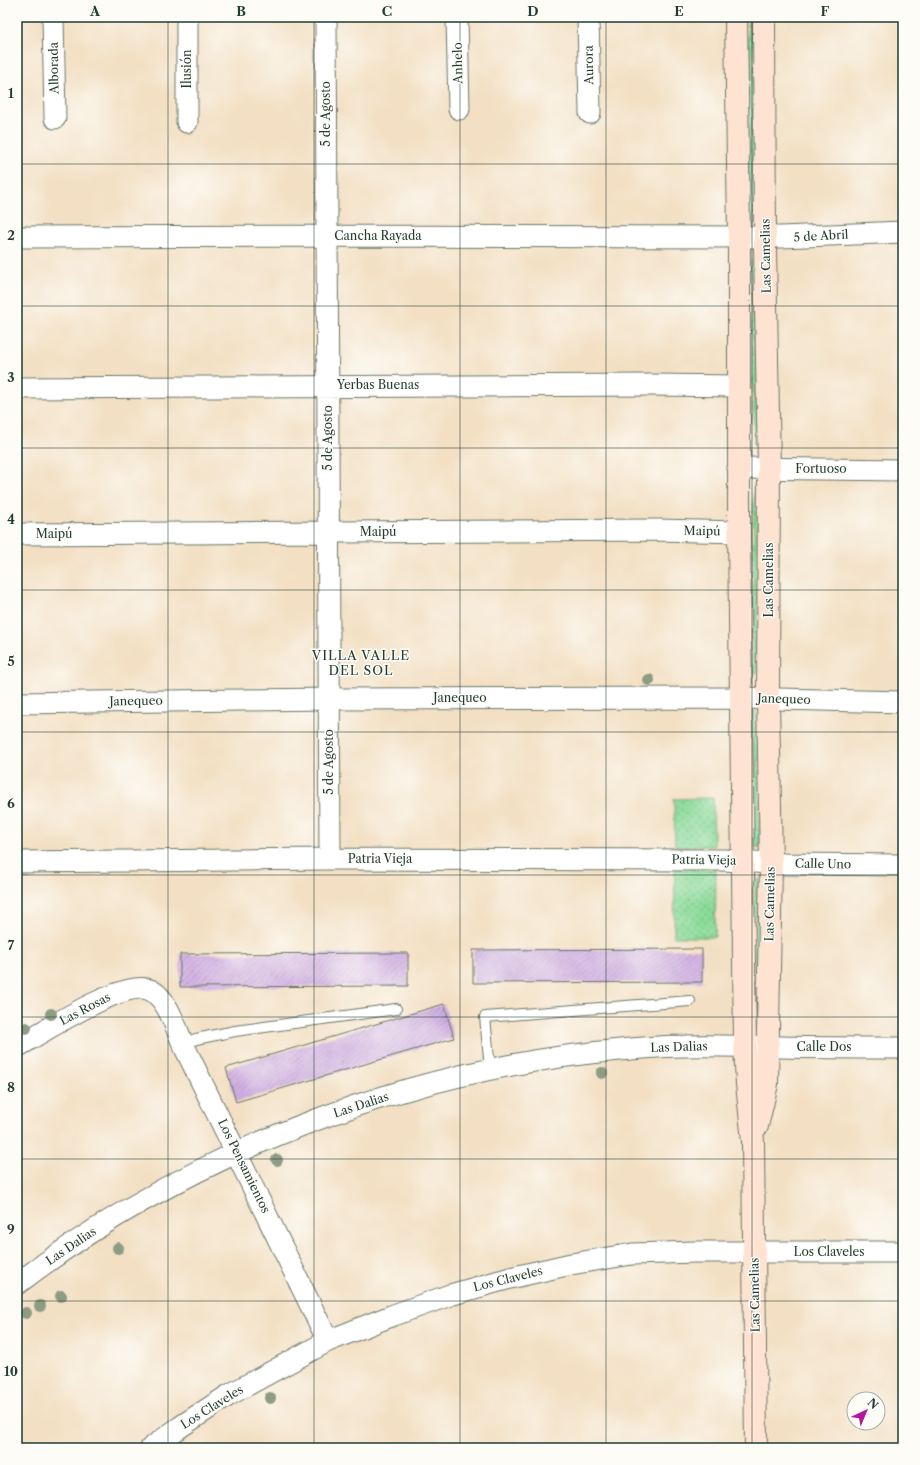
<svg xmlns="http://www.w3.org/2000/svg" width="920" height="1465" font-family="'Libre Caslon Text',serif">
  <defs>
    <pattern id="grass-dots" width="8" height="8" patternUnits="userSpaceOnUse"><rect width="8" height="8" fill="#8ada99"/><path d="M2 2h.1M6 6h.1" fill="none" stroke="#70b27e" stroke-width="1.8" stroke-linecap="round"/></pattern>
    <pattern id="building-hatch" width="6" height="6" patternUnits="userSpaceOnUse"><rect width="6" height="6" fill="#d0afe2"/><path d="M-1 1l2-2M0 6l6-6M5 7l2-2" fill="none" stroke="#a890b8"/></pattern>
  </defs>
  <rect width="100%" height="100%" fill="#fdfcf7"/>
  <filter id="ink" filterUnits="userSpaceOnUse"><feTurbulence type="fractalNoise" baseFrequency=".025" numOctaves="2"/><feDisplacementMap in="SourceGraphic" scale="8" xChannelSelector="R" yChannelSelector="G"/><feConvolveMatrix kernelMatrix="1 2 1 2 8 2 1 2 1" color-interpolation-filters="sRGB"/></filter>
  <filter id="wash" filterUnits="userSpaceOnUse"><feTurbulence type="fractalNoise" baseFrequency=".012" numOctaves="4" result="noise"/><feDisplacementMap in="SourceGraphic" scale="16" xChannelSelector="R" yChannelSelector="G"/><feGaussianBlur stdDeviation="0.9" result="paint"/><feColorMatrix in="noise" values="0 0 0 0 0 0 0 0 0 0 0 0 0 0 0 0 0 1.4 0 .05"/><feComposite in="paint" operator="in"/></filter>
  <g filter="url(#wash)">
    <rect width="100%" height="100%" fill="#f3e0c4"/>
    <path fill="url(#grass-dots)" stroke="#548c66" d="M748,17H753L755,224H749Z
      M751,261L756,262L759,446H754Z
      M754,484H759L757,673L752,672Z
      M752,712H758L760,847H753Z
      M713,798L714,846L675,847L674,799Z
      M675,869H716L715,937H674Z
      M755,879H760V1032H754Z"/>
    <g id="blocks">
      <path fill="url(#building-hatch)" d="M702,949V982L473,983V950Z
        M408,953V986L180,987V954Z
        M444,1004L454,1038L236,1102L226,1068Z"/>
    </g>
  </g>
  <g filter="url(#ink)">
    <use href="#blocks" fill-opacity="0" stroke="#697666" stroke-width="1"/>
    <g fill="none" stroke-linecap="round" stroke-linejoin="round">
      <g stroke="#697666" stroke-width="12">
        <path id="lane" d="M183,1044L196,1039L235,1031L396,1009
          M490,1069L485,1017L690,1001"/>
      </g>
      <g stroke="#697666" stroke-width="23">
        <path id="street" d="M53,17L55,118
          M187,17V122
          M326,17L330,859
          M457,17L459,109
          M588,17L590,113
          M17,237L327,236L781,237L903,232
          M17,388L652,385L739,386
          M738,468L903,470
          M17,534L658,530L739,532
          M17,703L329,699L741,698L903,702
          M17,862L330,859L724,860L785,864L903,865
          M17,1047C41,1033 125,978 150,990C167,997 176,1028 183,1044L328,1341
          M17,1284C188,1153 406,1069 620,1050C642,1048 664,1046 686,1046C718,1045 749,1047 780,1047C821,1048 862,1048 903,1048
          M151,1448L180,1427L229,1395L328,1341L391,1316L450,1295L510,1278L571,1264L632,1254L695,1252H903"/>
      </g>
      <g stroke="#697666" stroke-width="24">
        <path id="secondary" d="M736,17L739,237V532L745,1046L747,1084L753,1141L756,1448
          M757,1126L767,1084L771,862L768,699L769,468L765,249L764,17"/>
      </g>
      <use href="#lane" stroke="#fff" stroke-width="10"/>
      <use href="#street" stroke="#fff" stroke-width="21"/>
      <use href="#secondary" stroke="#fee3d2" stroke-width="22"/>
    </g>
    <g fill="#8d9c83">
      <circle cx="649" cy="680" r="6"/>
      <circle cx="51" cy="1014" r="6"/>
      <circle cx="26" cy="1028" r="6"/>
      <circle cx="602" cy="1073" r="6"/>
      <circle cx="277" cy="1160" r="6"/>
      <circle cx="118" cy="1248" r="6"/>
      <circle cx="61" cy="1296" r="6"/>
      <circle cx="40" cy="1306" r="6"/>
      <circle cx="26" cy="1313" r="6"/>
      <circle cx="270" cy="1398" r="6"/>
    </g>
  </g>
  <path fill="none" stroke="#1f3d34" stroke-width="1" stroke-opacity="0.55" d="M168,17V1448M314,17V1448M460,17V1448M606,17V1448M752,17V1448M17,164H903M17,306H903M17,448H903M17,590H903M17,732H903M17,875H903M17,1017H903M17,1159H903M17,1301H903"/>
  <g text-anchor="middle" stroke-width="3" stroke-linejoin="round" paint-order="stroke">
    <g font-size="12" fill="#1f3d34" stroke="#fdfcf7">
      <text transform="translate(458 63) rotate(-91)" y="4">Anhelo</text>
      <text transform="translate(589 65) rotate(-91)" y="4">Aurora</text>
      <text transform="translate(54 68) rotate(-91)" y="4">Alborada</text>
      <text transform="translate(187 69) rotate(-90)" y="4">Ilusión</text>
      <text transform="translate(326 114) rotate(-90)" y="4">5 de Agosto</text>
      <text x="378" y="240">Cancha Rayada</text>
      <text transform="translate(821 236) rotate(-3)" y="4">5 de Abril</text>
      <text transform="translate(766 256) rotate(-91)" y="4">Las Camelias</text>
      <text x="378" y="389">Yerbas Buenas</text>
      <text transform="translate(328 438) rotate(-90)" y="4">5 de Agosto</text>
      <text x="821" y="473">Fortuoso</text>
      <text transform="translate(702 531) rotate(1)" y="4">Maipú</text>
      <text x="378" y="536">Maipú</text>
      <text x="54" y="538">Maipú</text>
      <text transform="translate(769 580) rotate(-90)" y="4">Las Camelias</text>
      <text x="460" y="702">Janequeo</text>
      <text transform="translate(784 699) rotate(2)" y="4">Janequeo</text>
      <text transform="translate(136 701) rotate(-1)" y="4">Janequeo</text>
      <text transform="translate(329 762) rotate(-90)" y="4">5 de Agosto</text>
      <text x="380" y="863">Patria Vieja</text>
      <text transform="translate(704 860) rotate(1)" y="4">Patria Vieja</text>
      <text transform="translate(823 864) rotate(1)" y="4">Calle Uno</text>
      <text transform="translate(770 904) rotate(-89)" y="4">Las Camelias</text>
      <text transform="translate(85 1009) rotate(-28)" y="4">Las Rosas</text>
      <text transform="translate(679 1047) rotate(-2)" y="4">Las Dalias</text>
      <text x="824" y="1051">Calle Dos</text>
      <text transform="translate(361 1105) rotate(-18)" y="4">Las Dalias</text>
      <text transform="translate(244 1166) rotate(64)" y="4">Los Pensamientos</text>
      <text transform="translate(71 1246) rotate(-34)" y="4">Las Dalias</text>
      <text x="829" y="1256">Los Claveles</text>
      <text transform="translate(508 1279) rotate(-14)" y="4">Los Claveles</text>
      <text transform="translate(755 1295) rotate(-91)" y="4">Las Camelias</text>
      <text transform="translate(212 1407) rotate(-32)" y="4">Los Claveles</text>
    </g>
    <g font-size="13" letter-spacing="1" fill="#1f3d34" stroke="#fdfcf7">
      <text x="361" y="660">VILLA VALLE<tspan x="361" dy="15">DEL SOL</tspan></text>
    </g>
  </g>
  <rect width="920" height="1465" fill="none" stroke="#fdfcf7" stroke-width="44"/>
  <g transform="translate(866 1411) rotate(44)"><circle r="19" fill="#fdfcf7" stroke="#a4b0a9"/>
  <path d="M0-3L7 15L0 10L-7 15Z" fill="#b5179e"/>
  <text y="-6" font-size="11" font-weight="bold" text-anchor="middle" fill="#1f3d34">N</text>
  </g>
  <rect x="22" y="22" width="876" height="1421" fill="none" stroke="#1f3d34" stroke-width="1.5"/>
  <g font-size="13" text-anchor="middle" font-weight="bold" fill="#1f3d34">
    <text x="95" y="16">A</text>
    <text x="241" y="16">B</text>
    <text x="387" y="16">C</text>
    <text x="533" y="16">D</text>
    <text x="679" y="16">E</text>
    <text x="825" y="16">F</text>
    <text x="11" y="98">1</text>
    <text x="11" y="240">2</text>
    <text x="11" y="382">3</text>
    <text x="11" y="524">4</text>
    <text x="11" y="666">5</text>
    <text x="11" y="808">6</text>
    <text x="11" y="950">7</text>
    <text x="11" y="1092">8</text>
    <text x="11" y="1234">9</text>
    <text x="11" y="1376">10</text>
  </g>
</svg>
